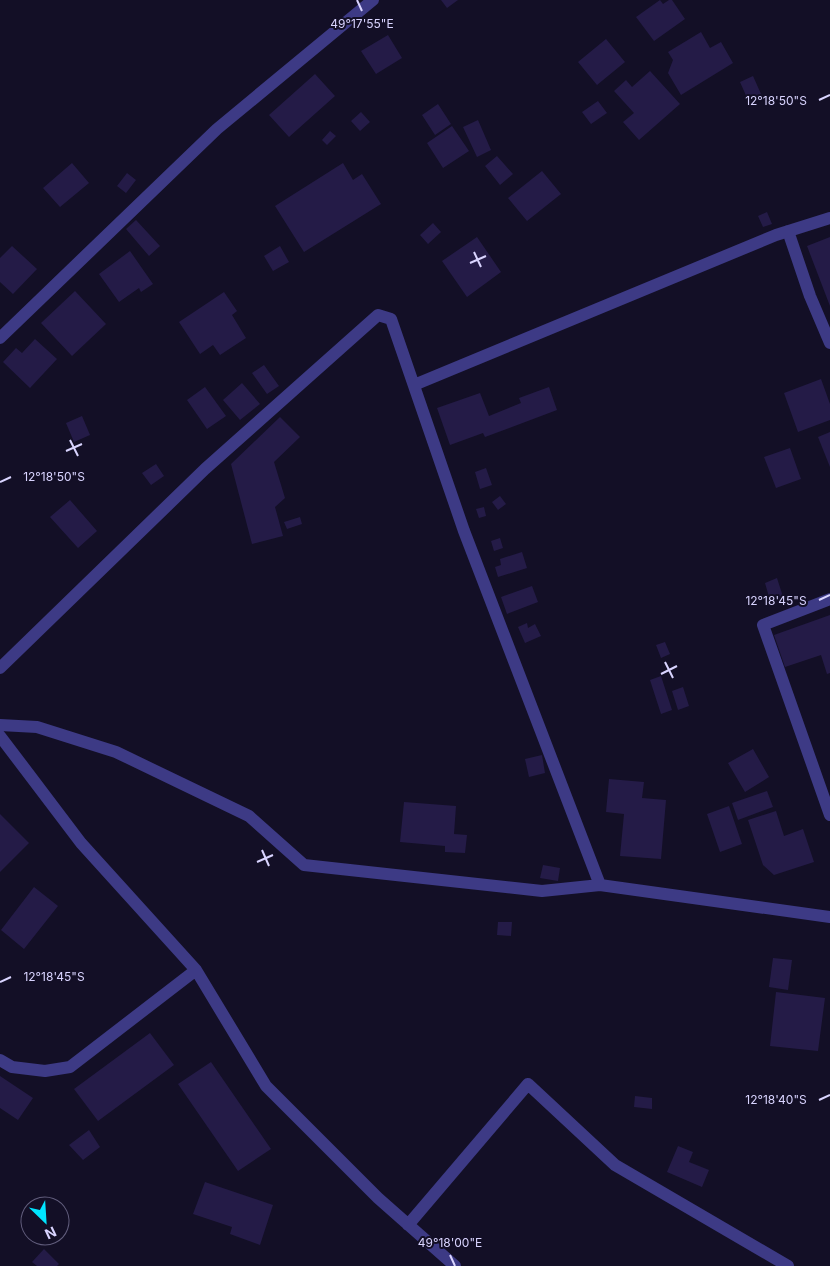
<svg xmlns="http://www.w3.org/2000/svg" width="830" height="1266" font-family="Inter,sans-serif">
  <rect width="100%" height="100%" fill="#130f26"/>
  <path fill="#241b47" d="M441,0H458L447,8Z
    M660,0L663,4L669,0H672L685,19L654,41L636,17Z
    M701,32L710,48L721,42L733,63L681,95L668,73L673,60L668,52Z
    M388,35L402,58L376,74L361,51Z
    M606,39L625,62L597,85L578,62Z
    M650,71L680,104L639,140L623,122L634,113L614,91L626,80L632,87Z
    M315,74L335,96L289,137L269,115Z
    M753,76L761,94L748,100L740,82Z
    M598,101L607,113L591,124L582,112Z
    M438,104L451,124L435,135L422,115Z
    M361,112L370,122L360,131L351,121Z
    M478,120L491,150L477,157L463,127Z
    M452,126L469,151L443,168L427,143Z
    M330,131L336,136L327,145L322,140Z
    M497,156L513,174L500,185L485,166Z
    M72,163L89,183L60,207L43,188Z
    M343,163L353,180L362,174L381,204L304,252L275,206Z
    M542,171L561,194L527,221L508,198Z
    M127,173L136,180L126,193L117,186Z
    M767,212L772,224L763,227L758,216Z
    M136,220L160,246L149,256L126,229Z
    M433,223L441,232L428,244L420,235Z
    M477,237L501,272L467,297L442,261Z
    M830,237V306L807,246Z
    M12,246L37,269L13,294L0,282V258Z
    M280,246L289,262L273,271L264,256Z
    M130,251L153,284L141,292L139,288L119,302L99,274Z
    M75,291L106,324L72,356L41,323Z
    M224,292L237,311L232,315L246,338L220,355L213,345L200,354L179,322Z
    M35,339L57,359L30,388L3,362L16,348L22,353Z
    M264,365L279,386L267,394L252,373Z
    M821,379L830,404V420L798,432L784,393Z
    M242,383L260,404L240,420L223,400Z
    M205,387L226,416L207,429L187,400Z
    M549,387L557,410L485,437L483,433L450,445L437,408L480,393L489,416L521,403L519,398Z
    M82,416L90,435L74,442L66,423Z
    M280,417L300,437L274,462L285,498L275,507L283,536L252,544L231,464Z
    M830,432V467L818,437Z
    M790,448L801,479L776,488L764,457Z
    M156,464L164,476L151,485L142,473Z
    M486,468L492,485L480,489L475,472Z
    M500,496L506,504L498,510L492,502Z
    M70,500L97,531L78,548L50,517Z
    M484,507L486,516L479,518L476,509Z
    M300,517L302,524L287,529L284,522Z
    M500,538L503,548L494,551L491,541Z
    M522,552L527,568L498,577L495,567L501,565L500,559Z
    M777,578L784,600L771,604L765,583Z
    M532,586L538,602L507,614L501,597Z
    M830,615V673L827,674L821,655L785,667L774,635Z
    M527,623L528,628L535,624L541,636L525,643L518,627Z
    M665,642L670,654L661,658L656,645Z
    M661,676L672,710L661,714L650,680Z
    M683,687L689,706L678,710L672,691Z
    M753,749L769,777L745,792L728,763Z
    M542,755L545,773L529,777L525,759Z
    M609,779L644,782L642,798L666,800L661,859L620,856L624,814L606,812Z
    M767,791L773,807L738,820L732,803Z
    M404,802L456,806L454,834L467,835L465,853L445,852V846L400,842Z
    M729,806L742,844L720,852L707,814Z
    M776,811L784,836L803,829L814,862L774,875L763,865L748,820Z
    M0,814L29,843L0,872Z
    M543,865L560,868L558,881L540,878Z
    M34,887L58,906L24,949L1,930Z
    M498,922H512L511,936L497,935Z
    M773,958L792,960L788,990L769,987Z
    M776,992L825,998L818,1051L770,1046Z
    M150,1033L174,1065L98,1121L74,1089Z
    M211,1062L271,1149L238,1171L178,1084Z
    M0,1076L33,1098L18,1120L0,1108Z
    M635,1096L652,1098V1109L634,1107Z
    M89,1130L100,1147L83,1160L69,1145Z
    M678,1146L693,1152L689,1162L709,1170L702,1187L667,1172Z
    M205,1182L273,1205L260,1245L230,1234L232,1227L193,1214Z
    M44,1249L59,1264L57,1266H37L32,1262Z"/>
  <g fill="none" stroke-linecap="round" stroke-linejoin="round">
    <path stroke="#3d3a85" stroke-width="12" d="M788,231L810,296L830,343
      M0,338L217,129L373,0
      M414,385L776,235L830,218
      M830,599L763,625L830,815
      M0,668L205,469L378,315L391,319L464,531L600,885L830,917
      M0,725L37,727L116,752L249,816L304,865L542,891L600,885
      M0,736L81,843L196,970L266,1086L378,1198L455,1266
      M0,1060L12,1067L45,1071L70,1067L196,970
      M408,1225L528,1084L615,1165L788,1266"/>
  </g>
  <path fill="none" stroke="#d9d4ff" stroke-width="2" d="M357,0L362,11M819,100L830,95M474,252L481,267M470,263L486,256M70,440L78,456M66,451L82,444M0,482L11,477M819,600L830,595M665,662L673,678M661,674L677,666M262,850L269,866M257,862L273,855M0,982L11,977M819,1100L830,1095M450,1255L455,1266"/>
  <g font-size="12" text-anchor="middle" fill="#d9d4ff" stroke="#130f26" stroke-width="4" stroke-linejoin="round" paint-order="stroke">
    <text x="362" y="28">49°17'55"E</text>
    <text x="776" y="105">12°18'50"S</text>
    <text x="54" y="481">12°18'50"S</text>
    <text x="776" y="605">12°18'45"S</text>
    <text x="54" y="981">12°18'45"S</text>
    <text x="776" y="1104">12°18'40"S</text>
    <text x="450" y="1247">49°18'00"E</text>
  </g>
  <g transform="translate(45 1221) rotate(155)"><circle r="24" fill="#130f26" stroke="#625e7d"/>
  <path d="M0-4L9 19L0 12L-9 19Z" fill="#00e5ff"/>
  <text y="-8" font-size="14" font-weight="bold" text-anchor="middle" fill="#d9d4ff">N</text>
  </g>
</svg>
